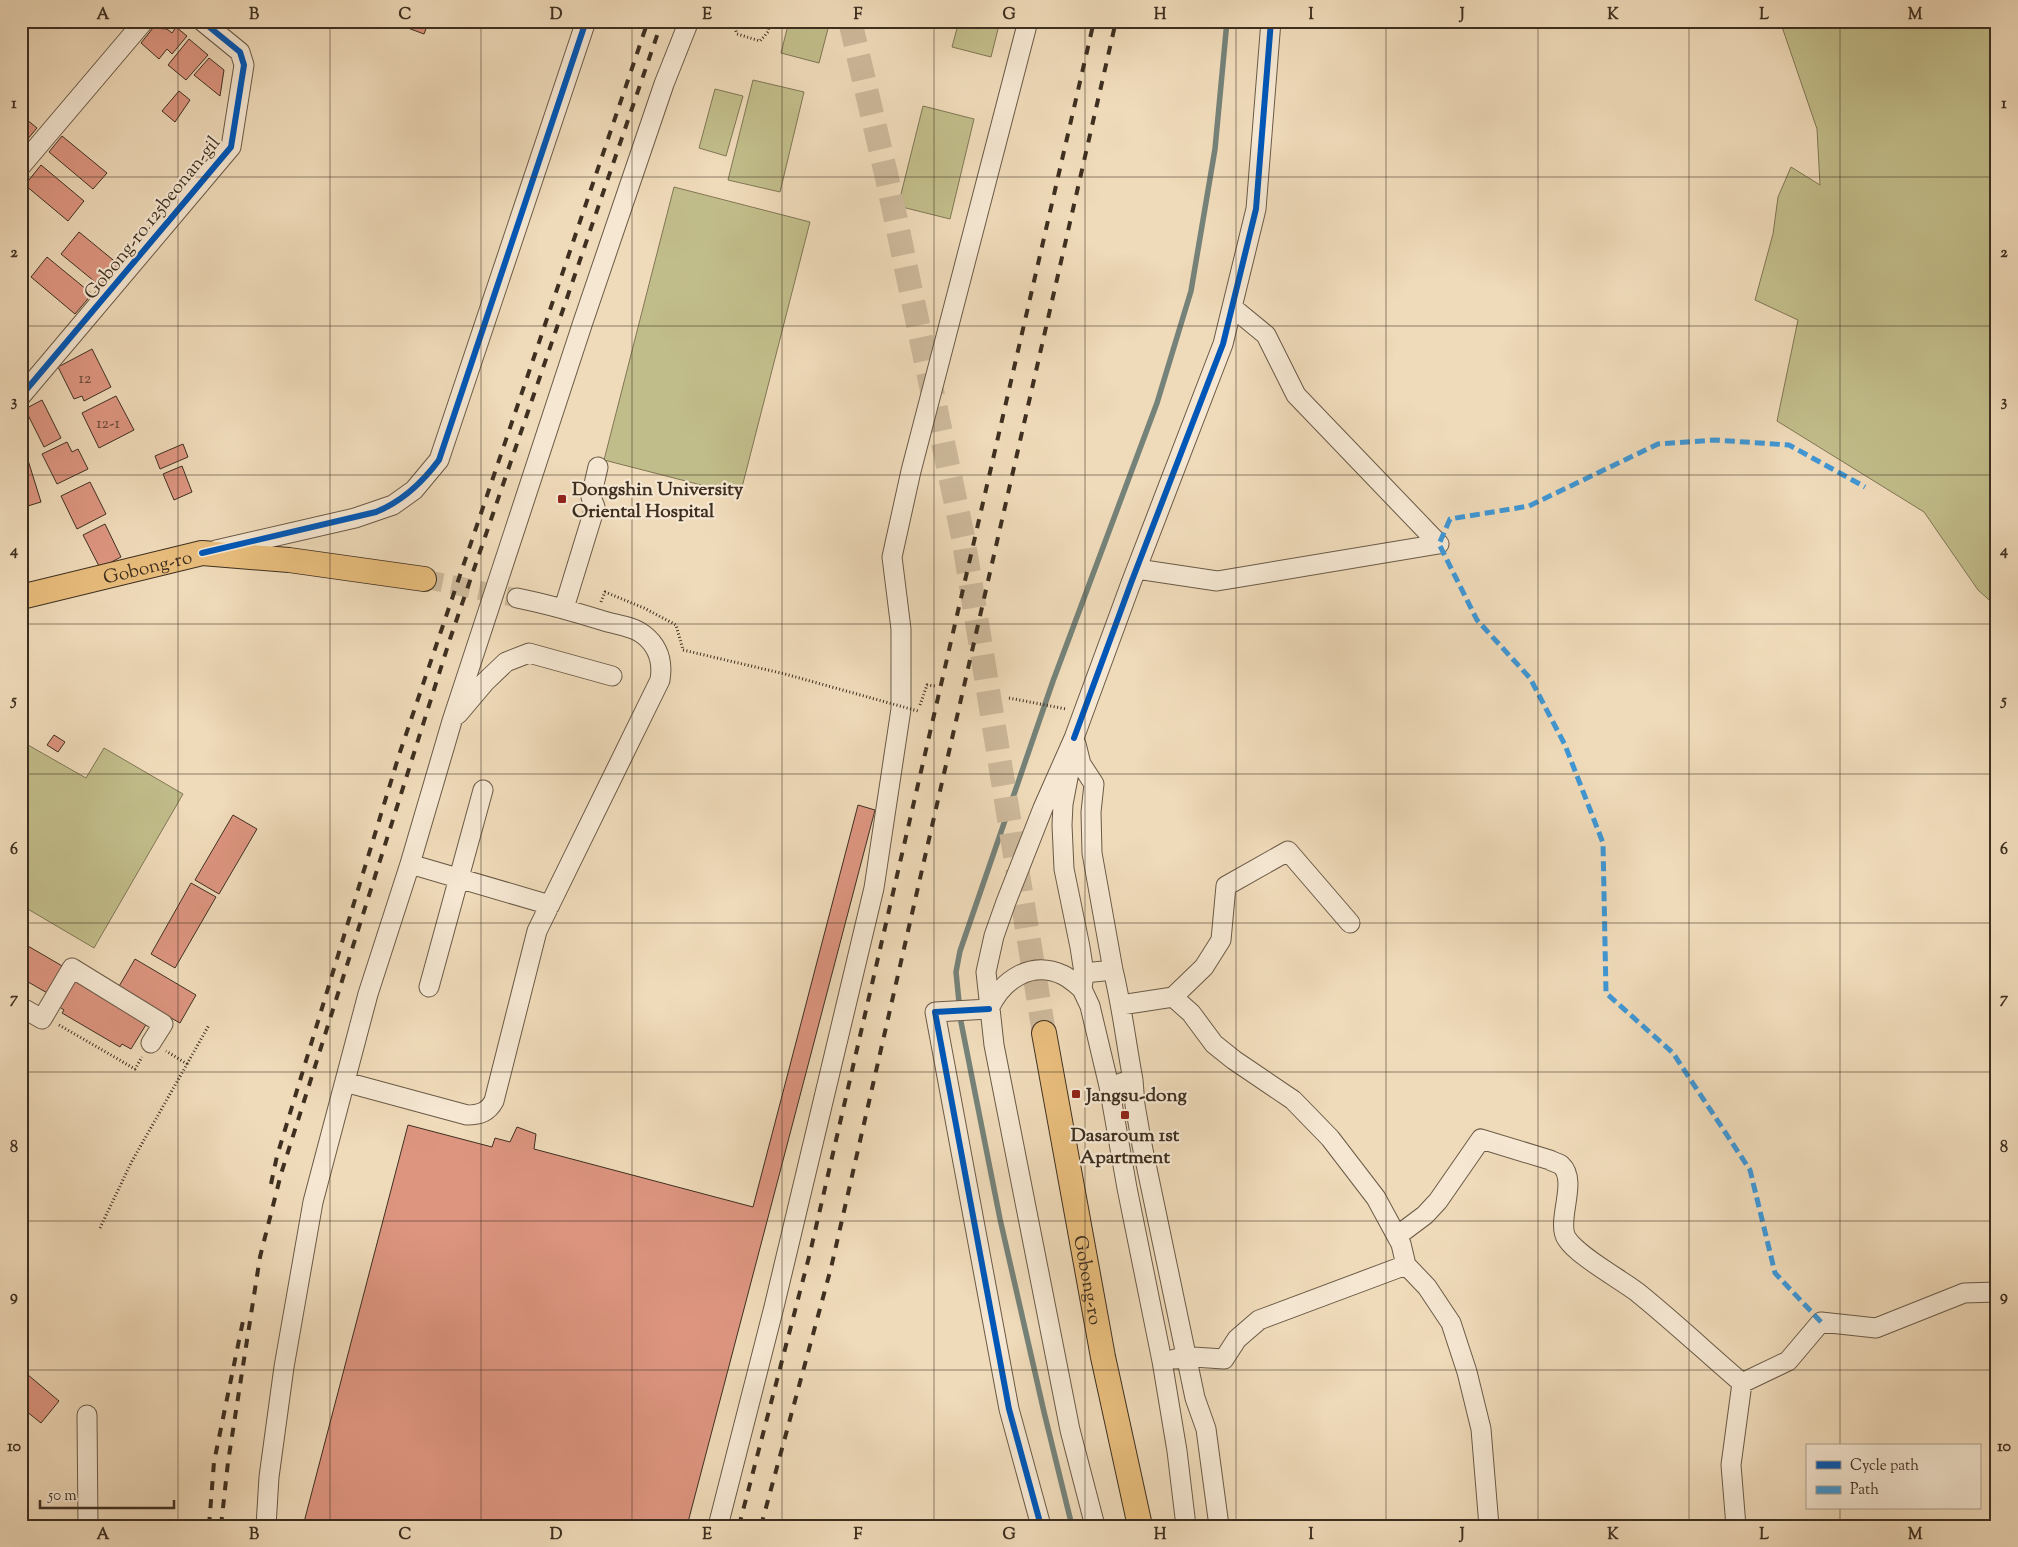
<svg xmlns="http://www.w3.org/2000/svg" width="2018" height="1547" font-family="'Sorts Mill Goudy',serif">
  <rect width="100%" height="100%" fill="#efdab9"/>
  <filter id="stains"><feTurbulence type="fractalNoise" baseFrequency=".004" numOctaves="4"/><feColorMatrix values="0 0 0 0 .2 0 0 0 0 .09 0 0 0 0 .02 0 0 0 .5 -.17"/></filter>
  <radialGradient id="worn" r=".72"><stop offset=".6" stop-color="#630" stop-opacity="0"/><stop offset="1" stop-color="#630" stop-opacity=".3"/></radialGradient>
  <path fill="#c1bd8a" stroke="#807655" d="M789,21H830L819,63L781,53Z
    M959,21H1000L991,57L952,47Z
    M1780,21H1997V607L1978,590L1924,512L1777,421L1798,320L1755,300L1773,234L1778,197L1791,167L1820,185L1817,129Z
    M753,80L804,92L780,192L728,180Z
    M715,89L743,96L726,156L699,148Z
    M923,106L974,119L950,219L898,206Z
    M674,187L810,222L740,495L604,460Z
    M21,741L86,778L104,748L183,794L94,948L21,905Z"/>
  <g fill="none" stroke-linecap="round" stroke-linejoin="round">
    <path stroke="#758279" stroke-width="5.5" d="M1072,1526L1044,1412L1000,1219L961,1022L956,972L960,951L969,925L1053,681L1157,403L1191,291L1215,149L1227,21"/>
  </g>
  <path fill="#dd9580" stroke="#3e2f20" d="M389,21H429L424,34Z
    M176,27L187,36L172,54L167,49L159,59L141,43L153,28L167,29L172,33Z
    M189,39L208,55L186,80L168,65Z
    M209,58L224,70L220,96L194,75Z
    M179,91L190,100L175,122L162,111Z
    M21,115L37,128L21,147Z
    M62,136L107,173L93,189L49,152Z
    M41,165L84,201L68,221L25,185Z
    M79,232L118,264L100,286L61,254Z
    M47,257L92,294L75,314L31,277Z
    M92,349L111,387L84,401L82,396L74,399L58,367Z
    M116,396L134,430L99,448L82,413Z
    M42,400L61,438L44,447L25,409Z
    M67,442L72,452L78,449L88,469L57,484L42,454Z
    M183,444L188,457L160,469L155,456Z
    M27,457L41,502L21,508V459Z
    M182,466L192,492L174,500L163,474Z
    M90,482L106,514L77,529L61,496Z
    M105,524L121,557L100,568L83,535Z
    M54,735L65,742L58,752L47,745Z
    M858,805L875,810L687,1526H303L408,1125L492,1147L495,1138L510,1142L517,1127L536,1134L534,1149L753,1207Z
    M233,815L257,829L219,894L195,880Z
    M191,883L216,897L175,968L151,954Z
    M21,942L64,967L49,994L23,979L21,983Z
    M135,959L196,995L180,1023L118,988Z
    M73,980L147,1023L131,1049L122,1044L120,1047L62,1013L64,1010L58,1006Z
    M21,1369L59,1401L41,1423L21,1407Z"/>
  <g fill="none" stroke-linecap="round" stroke-linejoin="round">
    <path stroke="#ccb89a" stroke-width="19" stroke-dasharray="19 9" stroke-linecap="butt" d="M424,579L517,598"/>
    <path stroke="#ccb89a" stroke-width="24" stroke-dasharray="24 12" stroke-linecap="butt" d="M850,21L887,178L963,537L1044,1033"/>
    <g stroke="#6a5a46" stroke-width="21">
      <path id="minor" d="M21,166L144,21
        M1232,307L1266,335L1296,395L1439,544
        M21,396L231,147L244,65L240,52L202,21
        M216,550L355,518L393,505L414,490L439,460L586,21
        M1137,569L1217,581L1439,544
        M564,608L595,507L591,497L598,467
        M458,714L485,682L506,662L529,653L612,676
        M1076,744L1081,764L1094,784L1091,812L1092,853L1113,970
        M1071,762L1063,804L1062,825L1064,869L1080,947L1084,973L1082,989L1090,1006L1109,1086L1127,1188L1162,1361L1177,1451L1186,1526
        M410,864L550,905
        M1084,973L1113,970C1122,1006 1126,1043 1133,1080L1121,1083
        M429,987L483,790
        M1173,997L1191,1013L1214,1044L1234,1060L1293,1100L1330,1138L1376,1198L1401,1244L1406,1265L1427,1287L1451,1323L1467,1372L1481,1429L1489,1526
        M1121,1005L1173,997L1204,967L1221,940L1226,886L1288,851L1350,923
        M21,1007L42,1019L72,968L163,1024L151,1043
        M989,1009L935,1012L1009,1409L1041,1526
        M989,1009C1002,980 1031,960 1063,975C1070,978 1076,984 1082,989
        M1133,1080L1135,1105L1142,1145L1195,1398L1206,1429L1219,1526
        M345,1082L467,1115C480,1115 488,1112 494,1101L537,931L660,680C663,662 659,647 644,635C633,626 617,625 604,621C575,612 547,604 517,598
        M1397,1236L1425,1215L1438,1201L1481,1139L1550,1160C1553,1162 1558,1163 1561,1165C1579,1181 1555,1222 1567,1239C1578,1256 1620,1279 1637,1292C1673,1321 1707,1353 1742,1383L1731,1465L1736,1526
        M1175,1359L1193,1357L1224,1359L1237,1339L1259,1320L1406,1265
        M1742,1383L1788,1361L1821,1322L1876,1328L1964,1293L1997,1292
        M87,1415L88,1526
        M266,1526L269,1477L284,1367L313,1202L368,994L410,864L452,721L582,325L664,84L689,21
        M718,1526L774,1307L874,888L901,709V629L892,557L911,471L1028,21
        M1095,1526L1070,1430L994,1045L986,972L994,936L1006,902L1043,808L1074,738L1131,583L1223,344L1256,209L1271,21"/>
    </g>
    <g stroke="#3e2f20" stroke-width="26">
      <g id="major">
        <path id="s1" d="M21,597L202,553L289,560L424,579"/>
        <path id="s2" d="M1044,1033L1103,1357L1140,1526"/>
      </g>
    </g>
    <path stroke="#3e2f20" stroke-width="3" stroke-dasharray="1 2.5" stroke-linecap="butt" d="M732,21L737,34L760,41L768,32L770,21
      M601,602L605,592L644,608L676,625L683,650
      M1009,698L1066,709
      M920,705L927,685L935,686
      M59,1025L135,1069L142,1057
      M187,1064L209,1025
      M100,1228L131,1163L187,1064L166,1051"/>
    <use href="#minor" stroke="#f5e7d2" stroke-width="19"/>
    <use href="#major" stroke="#e8bd7c" stroke-width="24"/>
    <path stroke="#3e2f20" stroke-width="4" stroke-dasharray="9 9" stroke-linecap="butt" d="M271,1184L277,1156L399,755L648,21
      M209,1526L214,1462L244,1316
      M221,1526L228,1462L260,1257L281,1174L450,639L662,21
      M739,1526L810,1253L1094,21
      M761,1526L831,1268L1116,21"/>
    <path stroke="#3e2f20" stroke-width="3" stroke-dasharray="1 2.5" stroke-linecap="butt" d="M683,650L785,674L918,711"/>
    <path stroke="#3f97d5" stroke-width="5" stroke-dasharray="10 5" stroke-linecap="butt" d="M1821,1322L1775,1273L1750,1170L1673,1053L1606,993L1603,843L1565,745L1530,678L1477,620L1439,544L1450,519L1529,506L1658,444L1715,440L1789,445L1865,487"/>
    <g stroke="#f5e7d2" stroke-width="9">
      <path id="cycleway" d="M21,396L231,147L244,65L240,52L202,21
        M202,553L376,512C403,501 422,483 439,460L586,21
        M1074,738L1131,583L1223,344L1256,209L1271,21
        M989,1009L935,1012L1009,1409L1041,1526"/>
    </g>
    <use href="#cycleway" stroke="#0057b8" stroke-width="6"/>
  </g>
  <path fill="none" stroke="#3e2f20" stroke-width="1" stroke-opacity="0.55" d="M178,21V1526M330,21V1526M481,21V1526M632,21V1526M782,21V1526M934,21V1526M1085,21V1526M1236,21V1526M1386,21V1526M1538,21V1526M1689,21V1526M1840,21V1446M21,177H1997M21,326H1997M21,475H1997M21,624H1997M21,774H1997M21,923H1997M21,1072H1997M21,1221H1997M21,1370H1997M1840,1508V1526"/>
  <g fill="#8f2418" stroke="#f5e7d2" stroke-width="2">
    <rect x="557" y="494" width="10" height="10" rx="2.5"/>
    <rect x="1071" y="1089" width="10" height="10" rx="2.5"/>
    <rect x="1120" y="1110" width="10" height="10" rx="2.5"/>
  </g>
  <g text-anchor="middle" stroke-width="4.5" stroke-linejoin="round" paint-order="stroke">
    <g font-size="16" fill="#664838">
      <text x="85" y="383">12</text>
      <text x="108" y="428">12-1</text>
    </g>
    <g font-size="19" fill="#3e2f20" stroke="#f5e7d2">
      <text transform="translate(151 217) rotate(-51)" y="7">Gobong-ro 125beonan-gil</text>
      <text dy="7" stroke="none"><textPath href="#s1" startOffset="130">Gobong-ro</textPath></text>
      <text dy="7" stroke="none"><textPath href="#s2" startOffset="251">Gobong-ro</textPath></text>
    </g>
    <g font-size="19" font-weight="bold" fill="#3e2f20" stroke="#f5e7d2" text-anchor="start">
      <text x="572" y="495">Dongshin University<tspan x="572" dy="22">Oriental Hospital</tspan></text>
      <text x="1086" y="1101">Jangsu-dong</text>
      <text x="1125" y="1141" text-anchor="middle">Dasaroum 1st<tspan x="1125" dy="22">Apartment</tspan></text>
    </g>
  </g>
  <rect width="2018" height="1547" fill="none" stroke="#efdab9" stroke-width="55"/>
  <rect x="1806" y="1444" width="175" height="65" fill="#f5e7d2" stroke="#ac9d8b"/>
  <rect x="1816" y="1461" width="25" height="8" fill="#0057b8" stroke="#ac9d8b"/>
  <text x="1850" y="1470" font-size="15" fill="#3e2f20">Cycle path</text>
  <rect x="1816" y="1486" width="25" height="8" fill="#3f97d5" stroke="#ac9d8b"/>
  <text x="1850" y="1494" font-size="15" fill="#3e2f20">Path</text>
  <path d="M40 1500v8h134v-8" fill="none" stroke="#3e2f20" stroke-width="2.5"/>
  <text x="48" y="1500" font-size="15" fill="#3e2f20" stroke="#f5e7d2" stroke-width="4" paint-order="stroke">50 m</text>
  <rect x="28" y="28" width="1962" height="1492" fill="none" stroke="#3e2f20" stroke-width="2"/>
  <g font-size="16" text-anchor="middle" font-weight="bold" fill="#3e2f20">
    <text x="103" y="19">A</text>
    <text x="254" y="19">B</text>
    <text x="405" y="19">C</text>
    <text x="556" y="19">D</text>
    <text x="707" y="19">E</text>
    <text x="858" y="19">F</text>
    <text x="1009" y="19">G</text>
    <text x="1160" y="19">H</text>
    <text x="1311" y="19">I</text>
    <text x="1462" y="19">J</text>
    <text x="1613" y="19">K</text>
    <text x="1764" y="19">L</text>
    <text x="1915" y="19">M</text>
    <text x="14" y="108">1</text>
    <text x="2004" y="108">1</text>
    <text x="14" y="257">2</text>
    <text x="2004" y="257">2</text>
    <text x="14" y="406">3</text>
    <text x="2004" y="406">3</text>
    <text x="14" y="555">4</text>
    <text x="2004" y="555">4</text>
    <text x="14" y="705">5</text>
    <text x="2004" y="705">5</text>
    <text x="14" y="854">6</text>
    <text x="2004" y="854">6</text>
    <text x="14" y="1003">7</text>
    <text x="2004" y="1003">7</text>
    <text x="14" y="1152">8</text>
    <text x="2004" y="1152">8</text>
    <text x="14" y="1301">9</text>
    <text x="2004" y="1301">9</text>
    <text x="14" y="1451">10</text>
    <text x="2004" y="1451">10</text>
    <text x="103" y="1539">A</text>
    <text x="254" y="1539">B</text>
    <text x="405" y="1539">C</text>
    <text x="556" y="1539">D</text>
    <text x="707" y="1539">E</text>
    <text x="858" y="1539">F</text>
    <text x="1009" y="1539">G</text>
    <text x="1160" y="1539">H</text>
    <text x="1311" y="1539">I</text>
    <text x="1462" y="1539">J</text>
    <text x="1613" y="1539">K</text>
    <text x="1764" y="1539">L</text>
    <text x="1915" y="1539">M</text>
  </g>
  <rect width="100%" height="100%" filter="url(#stains)"/>
  <rect width="100%" height="100%" fill="url(#worn)"/>
</svg>
